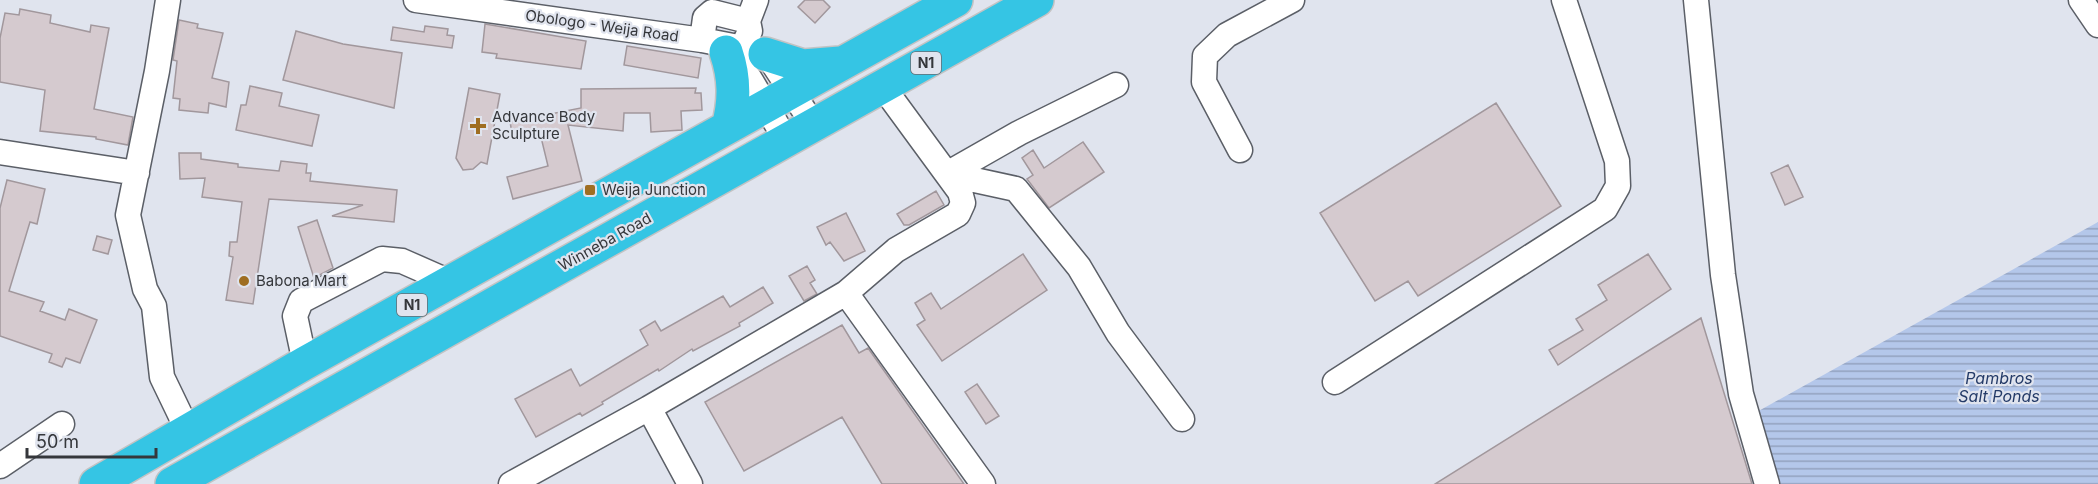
<svg xmlns="http://www.w3.org/2000/svg" width="2098" height="484" font-family="Inter,sans-serif">
  <defs>
    <pattern id="water-rules" width="6" height="5" patternUnits="userSpaceOnUse" patternTransform="scale(1.5)"><rect width="6" height="5" fill="#b4c7ea"/><path d="M0 2.5h6" fill="none" stroke="#93a2bf"/></pattern>
  </defs>
  <rect width="100%" height="100%" fill="#e0e4ee"/>
  <path fill="url(#water-rules)" d="M2098,222V484H1779L1755,413Z"/>
  <path fill="#d5cacf" stroke="#a1979c" stroke-width="1.5" d="M805,0H823L830,7L815,23L798,7Z
    M20,9L51,15L50,23L90,32L91,25L109,28L94,109L133,117L128,145L96,139V137L40,131L45,90L0,82V38L5,13L19,15Z
    M179,20L198,24L197,28L223,33L212,78L229,82L226,107L209,103L208,113L179,110L180,99L173,98L177,61L173,60Z
    M485,24L586,41L581,69L496,58L497,54L482,52Z
    M425,26L448,29L447,35L454,36L452,48L391,40L393,27L424,32Z
    M296,31L343,44L402,53L394,108L283,80Z
    M627,46L701,58L698,78L624,65Z
    M250,86L282,93L279,106L319,115L312,146L236,130L241,105H246Z
    M469,88L500,94L487,164L481,162L473,169L463,170L456,158Z
    M696,88L695,93H701L702,110L681,111L682,130L651,132L650,113H624L623,131L568,125L582,181L513,199L507,177L548,166L540,133L513,138L510,122L581,108V89Z
    M1496,103L1561,206L1418,296L1408,281L1375,301L1320,213Z
    M1083,142L1104,172L1049,208L1027,179L1033,175L1022,158L1033,150L1044,168Z
    M179,153H201V159L238,164V167L279,171L281,161L307,164L306,173H311L310,181L397,190L394,222L332,216L363,205L269,199L253,304L226,300L233,257L229,256L230,242H237L242,202L202,197L205,178L180,179Z
    M1788,165L1803,197L1785,205L1771,173Z
    M7,180L45,189L37,224L30,222L9,291L44,302L40,311L65,320L69,309L97,320L80,363L66,358L62,367L49,362L52,354L0,336V208Z
    M936,191L944,205L909,225H904L897,214Z
    M846,213L865,251L844,261L830,242L826,245L817,227Z
    M317,220L333,268L314,278L298,227Z
    M97,236L112,240L108,254L93,250Z
    M1023,254L1047,290L942,361L917,325L925,320L915,303L931,293L941,309Z
    M1648,254L1671,289L1558,365L1549,350L1583,330L1576,319L1607,300L1598,285Z
    M807,266L815,280L810,283L817,294L804,301L789,276Z
    M763,287L773,303L739,323L740,326L693,351L692,349L659,371L658,369L602,402L603,404L582,416L580,413L536,437L515,399L571,369L580,386L648,345L640,330L655,321L661,331L723,296L730,307Z
    M1701,318L1752,484H1435Z
    M842,325L859,353L868,348L964,484H882L842,417L744,471L705,402Z
    M977,384L999,416L986,424L965,392Z"/>
  <g fill="none" stroke-linecap="round" stroke-linejoin="round">
    <g stroke="#5b5f67" stroke-width="27">
      <path id="minor" d="M168,0L157,71L128,215L145,289L154,306L162,377L188,431
        M416,0L702,40L759,51L765,54L772,62L813,124
        M1696,0L1723,275L1741,394L1767,484
        M2081,0L2098,25
        M748,21L756,0
        M702,40L705,18L712,12L748,21L750,31L742,48
        M726,52L750,79L786,140
        M1240,150L1204,82L1205,56L1227,35L1292,0
        M0,152L137,173
        M947,174L1016,189L1079,267L1118,333L1182,419
        M947,174L1019,133L1116,85
        M846,293L983,484
        M305,363L295,316L301,301L382,259L402,261L452,283
        M1335,382L1605,209L1618,186L1617,161L1564,0
        M0,466L62,424
        M511,484L649,408
        M690,484L649,408L846,293L896,250L958,214L963,203L960,192L883,87"/>
    </g>
    <g stroke="#c2c3c4" stroke-width="36">
      <path id="highway" d="M726,52C735,78 735,101 728,127
        M765,54L803,66L840,63
        M96,484L305,363L956,0
        M172,484L1037,0"/>
    </g>
    <use href="#minor" stroke="#fff" stroke-width="24"/>
    <use href="#highway" stroke="#35c5e4" stroke-width="33"/>
  </g>
  <g fill="#9f6e22" stroke="#e0e4ee" stroke-width="2">
    <path d="M475 117h6v6h6v6h-6v6h-6v-6h-6v-6h6z"/>
    <rect x="584" y="184" width="12" height="12" rx="3"/>
    <circle cx="244" cy="281" r="6"/>
  </g>
  <g text-anchor="middle" stroke-width="4.5" stroke-linejoin="round" paint-order="stroke">
    <g fill="#e0e4ee" stroke="#686b71" stroke-width="1.5">
      <rect x="911" y="52" width="30" height="22" rx="4.5"/>
      <rect x="397" y="294" width="30" height="22" rx="4.5"/>
    </g>
    <g font-size="14" font-weight="bold" fill="#35373b">
      <text x="926" y="68">N1</text>
      <text x="412" y="310">N1</text>
    </g>
    <g font-size="15" fill="#35373b" stroke="#e0e4ee">
      <text transform="translate(602 26) rotate(8)" y="5">Obologo - Weija Road</text>
      <text transform="translate(605 242) rotate(-29)" y="5">Winneba Road</text>
    </g>
    <g font-size="15" fill="#35373b" stroke="#e0e4ee" text-anchor="start">
      <text x="492" y="122">Advance Body<tspan x="492" dy="17">Sculpture</tspan></text>
      <text x="602" y="195">Weija Junction</text>
      <text x="256" y="286">Babona Mart</text>
    </g>
    <g font-size="16" font-style="italic" fill="#243b68" stroke="#e0e4ee">
      <text x="1999" y="384">Pambros<tspan x="1999" dy="18">Salt Ponds</tspan></text>
    </g>
  </g>
  <path d="M27 448v9h129v-9" fill="none" stroke="#35373b" stroke-width="3"/>
  <text x="36" y="448" font-size="18" fill="#35373b" stroke="#e0e4ee" stroke-width="4.5" paint-order="stroke">50 m</text>
</svg>
